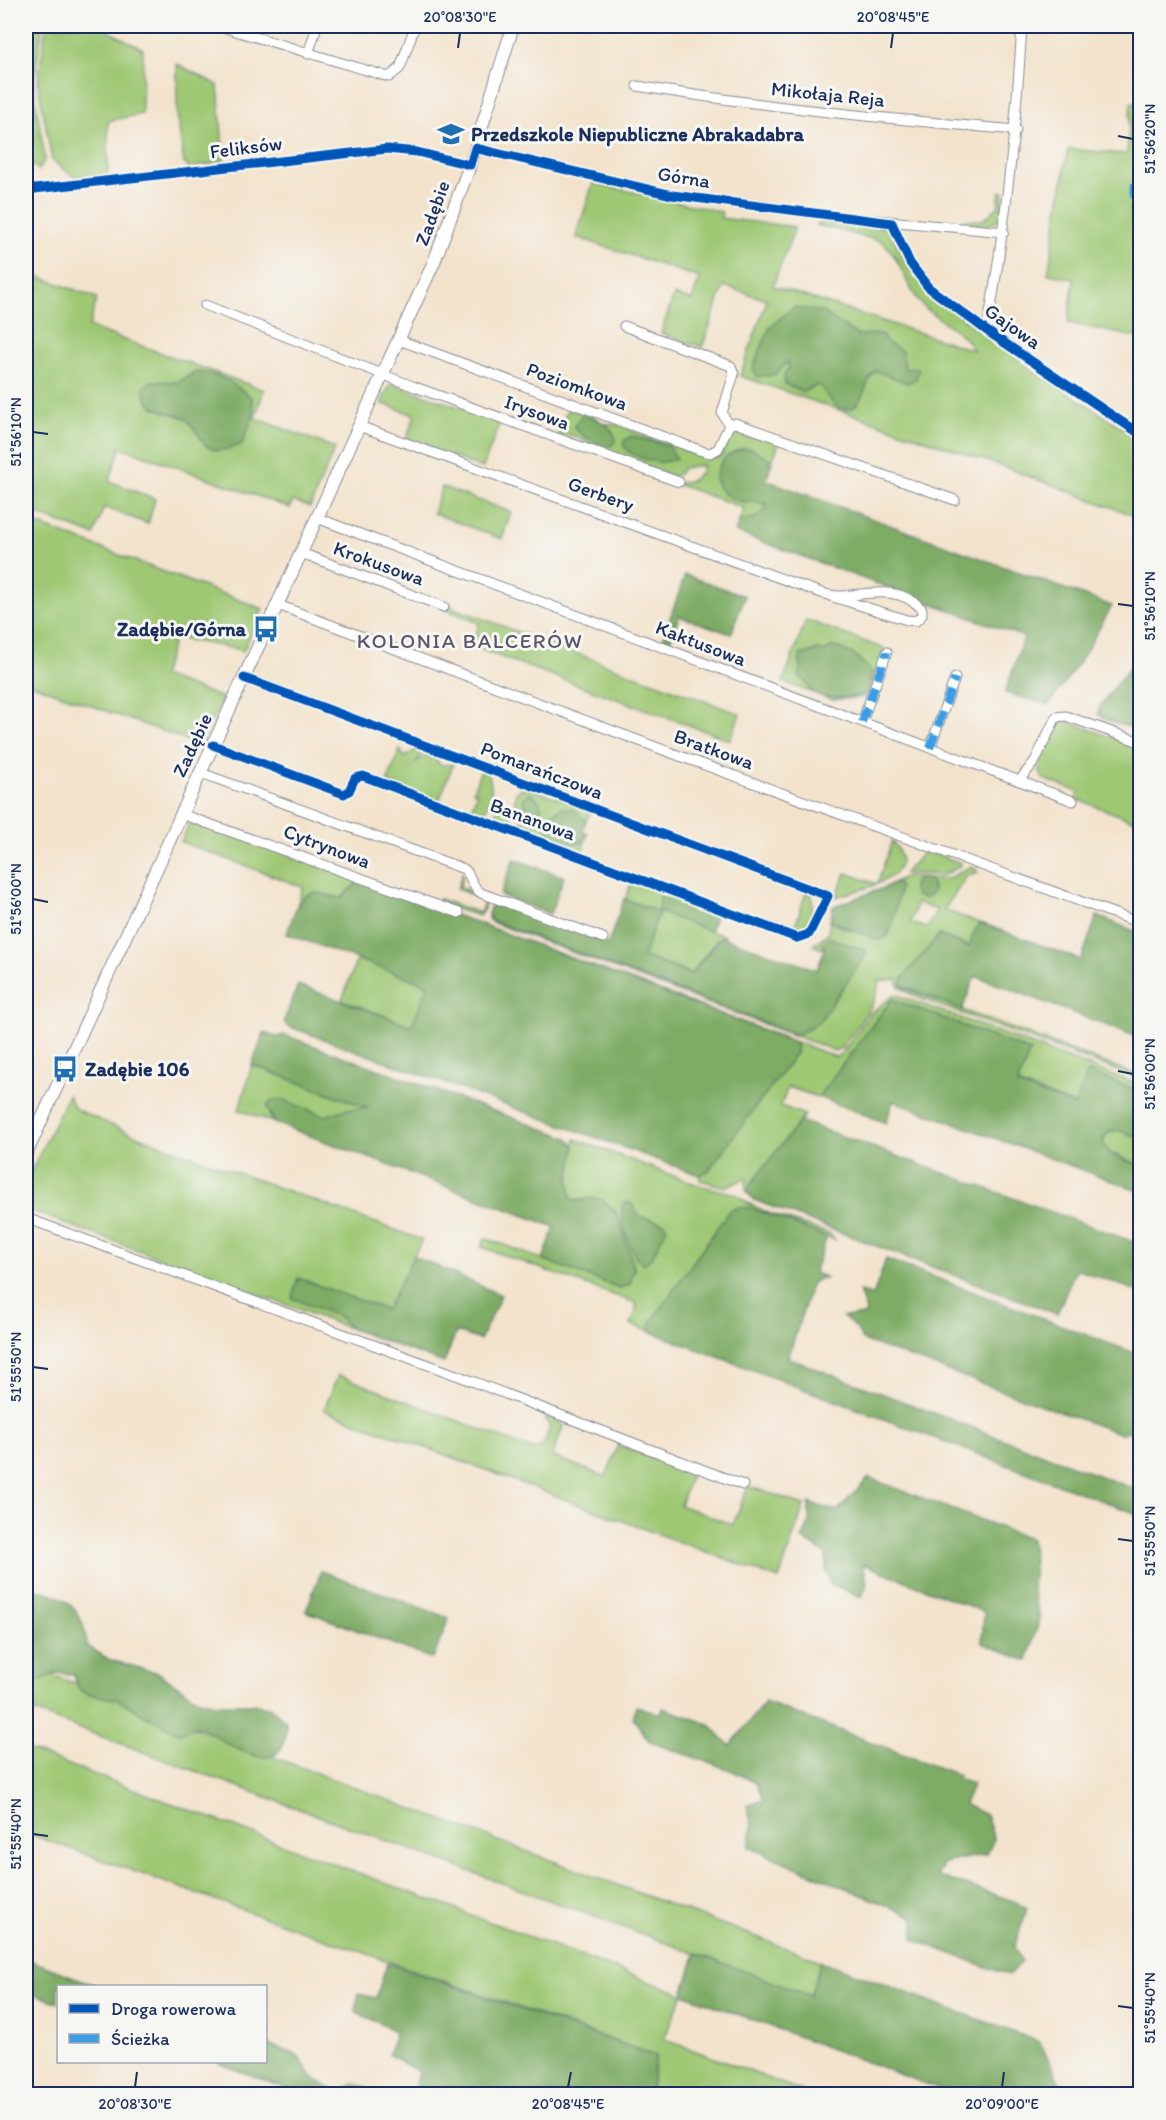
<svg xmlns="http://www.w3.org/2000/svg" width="1166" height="2120" font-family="Itim,sans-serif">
  <rect width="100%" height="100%" fill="#f6f6f2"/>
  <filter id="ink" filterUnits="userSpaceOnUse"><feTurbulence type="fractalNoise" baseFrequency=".0167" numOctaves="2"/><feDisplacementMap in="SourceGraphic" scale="12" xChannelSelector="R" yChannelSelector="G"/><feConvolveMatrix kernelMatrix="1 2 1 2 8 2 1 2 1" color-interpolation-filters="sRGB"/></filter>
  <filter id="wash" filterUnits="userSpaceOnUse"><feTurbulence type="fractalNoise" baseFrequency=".008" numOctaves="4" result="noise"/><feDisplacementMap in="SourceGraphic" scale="24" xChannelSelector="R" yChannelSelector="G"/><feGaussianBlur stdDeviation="1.35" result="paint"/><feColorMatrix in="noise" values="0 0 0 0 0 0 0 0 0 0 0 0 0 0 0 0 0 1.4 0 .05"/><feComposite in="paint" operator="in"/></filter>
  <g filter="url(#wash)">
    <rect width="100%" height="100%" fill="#f3e3cc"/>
    <path fill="#9ec873" stroke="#5c7c68" stroke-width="1.5" fill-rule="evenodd" d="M26,26H41L42,29L33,84L45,159L39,170L33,165L28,167L26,182Z
      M46,26H99L143,49L142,114L108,121V174L73,176L52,160L38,84Z
      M177,64L218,85L224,162L188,168L187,164H184L177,114Z
      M1131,103H1140V338L1068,323L1074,279L1048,274L1068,149L1127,154Z
      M593,183L722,212L720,218L795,227L773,286L973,350C964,331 939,321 924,307C905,288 901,256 881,241L816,225L826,222L888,228L909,268L929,293L1031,369L1140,439V518L996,464L740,376L767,300L724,286L702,347L661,333L674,295L692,300L700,278L576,237Z
      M1000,192H1004C1001,225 999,228 966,223V220H983L998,207Z
      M26,272L97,298L89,327L264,390L255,418L335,448L310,507L293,501L290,508L121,447L109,481L155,499L148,524L104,507L94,535L26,510Z
      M391,383L500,422L483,468L406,440L415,415L381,403Z
      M567,410L593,415L603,423L619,425L657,441C674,439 703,467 721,456L730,436L740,428L780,440L771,465L769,458L715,480C731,508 742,497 766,504V509L756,518L739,521L744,508L676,484L692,480L701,472L702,465L683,468L679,474L672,477L597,448L572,435L558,436Z
      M442,487L511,512L502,539L433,513Z
      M26,520L263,609L243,651C220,644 197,644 175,637L162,676L223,698L200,745L26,682Z
      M446,605L740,714L730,740L473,647L479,623L444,609Z
      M806,620L885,649L867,697L832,700L783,682ZM830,647C844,646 857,661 867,669L859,696L838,697L807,684L800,677V655L818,650L826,652Z
      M1065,720L1140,748V823L1076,799L1079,792L1043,779L1039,769L1055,725Z
      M400,750L405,757L415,750L420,751L422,754L415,763L430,753L441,765L453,764L439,801L387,783Z
      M481,770L488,773C493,787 493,801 483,813H470L477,793L473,791Z
      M521,788H528L591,809L582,831L588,833L581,854C558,845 507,826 516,793Z
      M500,800L507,804L511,816L508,825L489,818L496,813L497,801Z
      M191,820L359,881L341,898L319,893L300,902L295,912L303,887L181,842Z
      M892,841C924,879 861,888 836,897L846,873L877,884Z
      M926,850L961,863V865L944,875L904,873Z
      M972,866L978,872L967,876L944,910L1031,942L1022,966L939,935L901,985L906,989L1140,1076V1079L914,996L898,986L897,979L879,981C878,1006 855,1028 841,1048L835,1051L491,922L488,919V915L492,921L797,1035L819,1022L867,953L825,947V950L813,945L828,933L831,914L833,924L881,940L889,934L893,884L887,886L906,876L947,879ZM917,903L937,910L927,928L910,923Z
      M463,872L460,887L485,898L484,909L479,916L446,906L440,901L439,899L480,913L485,900L457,889Z
      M633,879L717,910L710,931L725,936L717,939L691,974L643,957L659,912L625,899Z
      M807,889L812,895V916L798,932L793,933Z
      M473,921L836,1057L841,1054L871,1013L895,994L1140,1085V1091L1088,1072L1076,1105L1017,1084L1030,1051L892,999L818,1097L788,1087L781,1106L805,1115L750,1185L748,1193L754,1200L746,1191V1178L725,1187L700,1180L699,1175L708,1171L796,1053V1045Z
      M357,959L429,985L412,1026L342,1000Z
      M252,1065L369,1108L341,1111L325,1116L283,1100L269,1115L275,1123L239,1110Z
      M68,1095L75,1109L132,1134L422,1240L386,1310L298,1279L293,1298L340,1317L349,1328L26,1209V1182Z
      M1118,1130L1140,1138V1165L1106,1151L1103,1145L1105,1134Z
      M575,1139L698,1185L736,1194L746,1202L771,1214L830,1234L835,1240L751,1208L730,1210L670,1295L650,1329L654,1333L630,1324L636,1313V1303L481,1247L485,1238L620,1288L630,1284L634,1268L617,1214L610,1206L593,1198L576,1201L571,1198L569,1181Z
      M338,1375L534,1450L543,1445L550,1428L545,1417L564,1424L552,1456L606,1477L618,1445L692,1472L680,1505L733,1525L748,1486L804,1505L779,1579L324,1410Z
      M26,1665L821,1961L811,1996L26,1709Z
      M26,1749L683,1994L664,2039L810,2094H649L656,2056L26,1833Z"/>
    <path fill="#7eac65" stroke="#4c6e62" stroke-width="1.5" d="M794,307L823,312L857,335L882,334L886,342L902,351L905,369L917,368L919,370L916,379L907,383L876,371C863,379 865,416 840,408C829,404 827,390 818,385L802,392L785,384L784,375L789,368L788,362L774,375L756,377L753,368L770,327Z
      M195,372C216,372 237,385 252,398L254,414L242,444C200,461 208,440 185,418C168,411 144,412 144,387L151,381L178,382Z
      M581,416C596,417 612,425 616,440L611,446C599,445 582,437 574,427Z
      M631,436L669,446L676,458C662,467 635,459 624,447V441Z
      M741,449H752L769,458L771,465L766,480L1112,606L1082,658L1049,705L1005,693L1024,637L735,532L739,521L756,518L766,509V504C755,501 744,504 733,499C705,486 715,457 741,449Z
      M685,575L745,596L731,634L679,616L670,641L663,638Z
      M830,647H836L856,656L872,672L867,693C854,698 825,701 813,692C807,687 807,681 800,677V655L819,650L826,652Z
      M1140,654V727C1127,728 1108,723 1098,714L1100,706Z
      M529,793C537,796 541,803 541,811L538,815C529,814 524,806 523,798Z
      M564,808L576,810L586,821L582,831L588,833L581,843C567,845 557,840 547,829C547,816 552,811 564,808Z
      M514,859L564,877L550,914L500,895Z
      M913 888a10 10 0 1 1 20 0a10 10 0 1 1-20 0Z
      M359,881L483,925L793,1042L796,1045V1053L708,1171L699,1175L287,1026L284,1021L298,985L412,1026L428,985L287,934C292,920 298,891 317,893C325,893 332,898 341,898Z
      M897,883L900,888L891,929L886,937L877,940L831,921L833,907L837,905Z
      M666,892L708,908L714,918L710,931L659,912L643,957L691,974L721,937L817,970L825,948L822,943L828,937L865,950L867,953L819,1022L797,1035L492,921L488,915L490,907L497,904L608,944L624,899L659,912L660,895Z
      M1097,916L1140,933V953L1132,978L1140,982V1038L975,976L962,1010L901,985L902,979L939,935L969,947L974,932L981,923L1081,960Z
      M892,999L1030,1051L1017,1085L1075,1105L1088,1072L1140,1091V1138L1118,1130L1110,1131L1103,1139C1104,1157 1126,1160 1140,1165V1191L893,1101L886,1123L818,1097Z
      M264,1033L277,1037L284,1035L568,1138L575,1147L569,1181L571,1198L576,1201L593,1198L602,1200L617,1214L634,1268L630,1284L620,1288L543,1260L555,1227L275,1123L267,1107L272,1100H283L325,1116L347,1109L368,1108L252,1065Z
      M800,1121L1140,1244V1292L1076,1269L1057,1314L754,1200L748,1193L750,1185Z
      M628,1202L633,1205L639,1216L664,1223L667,1228L652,1257L643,1265C631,1256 618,1218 623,1204Z
      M739,1207L751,1208L827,1237L814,1273L827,1278H820L812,1283L788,1358L1140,1491V1515L654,1333L650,1329L651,1322L729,1211Z
      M414,1256L501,1295L480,1340L456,1332L444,1363L349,1328L340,1317L292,1298L298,1278L386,1310Z
      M886,1259L1140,1355V1433L1133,1431L1121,1434L862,1340L857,1329L843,1317L865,1315L866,1311L859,1291L873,1296Z
      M869,1478L1031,1539L1034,1561L1032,1589L1040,1618L1027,1661L982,1643L984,1612L863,1564L867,1584L862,1597L830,1584L826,1568V1554L802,1539L809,1524V1503L837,1511Z
      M321,1571L449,1618L433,1659L306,1611Z
      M33,1590C66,1592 85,1613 87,1646L110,1660L158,1673L199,1700L215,1704H253L269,1707L286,1721C287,1772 255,1760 223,1741C216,1737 206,1728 198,1727C192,1727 185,1731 180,1733L174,1731L118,1700L84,1693L79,1689L73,1674L56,1673L41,1681L26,1677V1595Z
      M765,1702L958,1775L957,1779L973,1784L964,1804L986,1815L994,1839L987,1854L944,1863L937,1876L1014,1901L1027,1909L1014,1948L1022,1962L1008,1975L914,1940V1917L749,1847L752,1827L747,1806L763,1800L756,1783L731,1770L650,1742L633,1718L636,1706L661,1714L663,1708L709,1724L730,1746Z
      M696,1953L810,1996L821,1961L1040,2042L1065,2094H953L683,1994Z
      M26,1959L98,1986H58V2003L26,1991Z
      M387,1963L656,2056L649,2094H413L419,2072L389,2055L395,2031L356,2012L358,1994L376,1998Z
      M266,2044L297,2055L314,2079L340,2094L353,2083L381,2094H301L218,2063L266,2062Z"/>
  </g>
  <g filter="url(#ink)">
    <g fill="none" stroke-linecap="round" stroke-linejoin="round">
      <g stroke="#878995" stroke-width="11">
        <path id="minor" d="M219,26L389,77L400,68L415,26
          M308,54L317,26
          M637,86C763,107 889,119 1016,130
          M475,148L672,195L835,216L1004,232
          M26,190L387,149L417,152L470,165
          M892,223L910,263L928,287L987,331L1140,434
          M205,305L415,387L679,482
          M624,326L731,366L734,374L722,413L729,425
          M987,331C1005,229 1016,130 1022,26
          M399,340L702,451L710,453L718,449L729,425L735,423L955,500
          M359,426L813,590C822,593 831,597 841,596C869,594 899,585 922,609V615L916,621L907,620L830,596
          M317,518L1073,801
          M301,553L444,607
          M278,605L677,755L1140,923
          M862,722L887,652
          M213,745L344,794L349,791L355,778L363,776L797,938L809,934L828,896L244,678
          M930,748L955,678
          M201,773L464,869C472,875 470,886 481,893L603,938
          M1019,781L1035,761L1056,717L1066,716L1140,742
          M181,814L459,913
          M26,1218L456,1375L743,1485"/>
      </g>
      <g stroke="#878995" stroke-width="14">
        <path id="tertiary" d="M26,1154L434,262L470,165L513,26"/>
      </g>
      <use href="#minor" stroke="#fff" stroke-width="9"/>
      <use href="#tertiary" stroke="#fff" stroke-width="12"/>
      <path stroke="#3b9de6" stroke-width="8" stroke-dasharray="15 8" stroke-linecap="butt" d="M1140,161C1130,188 1135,228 1140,256
        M862,722L887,652
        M930,748L955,678"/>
      <g stroke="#f6f6f2" stroke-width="13">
        <path id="cycleway" d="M26,190L387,149L417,152L470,165L475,148L672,195L892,223L910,263L928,287L987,331L1140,434
          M213,745L344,794L349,791L355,778L363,776L797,938L809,934L828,896L244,678"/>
      </g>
      <use href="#cycleway" stroke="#0057b8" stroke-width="9"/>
    </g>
  </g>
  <path fill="none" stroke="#1b2f5e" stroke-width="2" d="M458,48L460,33M891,48L893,33M1118,136L1133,139M33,432L48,434M1118,604L1133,606M33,899L48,902M1118,1071L1133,1074M33,1367L48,1369M1118,1539L1133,1541M33,1834L48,1836M1118,2006L1133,2008M135,2087L137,2072M568,2087L571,2072M1002,2087L1004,2072"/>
  <defs>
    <g id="school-bare" transform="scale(2.07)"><path d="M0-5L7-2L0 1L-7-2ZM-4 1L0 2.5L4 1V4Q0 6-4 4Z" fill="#1f6fb2" stroke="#f6f6f2" stroke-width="2.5" paint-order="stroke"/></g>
    <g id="bus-bare" transform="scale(2.07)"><path d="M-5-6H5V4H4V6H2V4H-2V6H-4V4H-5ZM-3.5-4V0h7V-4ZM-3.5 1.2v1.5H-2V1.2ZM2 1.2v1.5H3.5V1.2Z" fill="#1f6fb2" stroke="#f6f6f2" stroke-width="2.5" paint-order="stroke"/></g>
  </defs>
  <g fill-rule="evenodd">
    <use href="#school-bare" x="451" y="134"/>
    <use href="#bus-bare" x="266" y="629"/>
    <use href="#bus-bare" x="65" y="1069"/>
  </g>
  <g text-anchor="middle" stroke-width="6" stroke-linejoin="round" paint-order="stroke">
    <g font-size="20" fill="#1b2f5e" stroke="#f6f6f2">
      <text transform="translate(828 94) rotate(6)" y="7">Mikołaja Reja</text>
      <text transform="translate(246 147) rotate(-7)" y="7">Feliksów</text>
      <text transform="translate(684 177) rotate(9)" y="7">Górna</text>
      <text transform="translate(432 213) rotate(-70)" y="7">Zadębie</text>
      <text transform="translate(1013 326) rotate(35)" y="7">Gajowa</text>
      <text transform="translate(577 386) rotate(20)" y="7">Poziomkowa</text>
      <text transform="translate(537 412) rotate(20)" y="7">Irysowa</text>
      <text transform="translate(601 494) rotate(20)" y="7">Gerbery</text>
      <text transform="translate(379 563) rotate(20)" y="7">Krokusowa</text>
      <text transform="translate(701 643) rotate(21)" y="7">Kaktusowa</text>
      <text transform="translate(192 745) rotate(-65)" y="7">Zadębie</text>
      <text transform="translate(714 749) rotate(20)" y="7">Bratkowa</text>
      <text transform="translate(542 770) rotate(21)" y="7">Pomarańczowa</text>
      <text transform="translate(533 819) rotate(20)" y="7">Bananowa</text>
      <text transform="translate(327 846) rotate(21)" y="7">Cytrynowa</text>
    </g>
    <g font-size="20" font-weight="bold" fill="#1b2f5e" stroke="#f6f6f2" text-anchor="start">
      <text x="471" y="141">Przedszkole Niepubliczne Abrakadabra</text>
      <text x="246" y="636" text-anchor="end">Zadębie/Górna</text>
      <text x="85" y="1076">Zadębie 106</text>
    </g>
    <g font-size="21" letter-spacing="1.5" fill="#5c556c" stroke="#f6f6f2">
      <text x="470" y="648">KOLONIA BALCERÓW</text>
    </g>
  </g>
  <rect width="1166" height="2120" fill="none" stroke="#f6f6f2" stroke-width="66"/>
  <rect x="57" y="1985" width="210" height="78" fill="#f6f6f2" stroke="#9ea6b7" stroke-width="1.5"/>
  <rect x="69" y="2004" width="30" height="9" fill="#0057b8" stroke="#9ea6b7" stroke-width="1.5"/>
  <text x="111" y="2015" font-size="18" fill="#1b2f5e">Droga rowerowa</text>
  <rect x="69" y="2034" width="30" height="9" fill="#3b9de6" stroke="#9ea6b7" stroke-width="1.5"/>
  <text x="111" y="2045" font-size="18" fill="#1b2f5e">Ścieżka</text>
  <rect x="33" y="33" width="1100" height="2054" fill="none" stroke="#1b2f5e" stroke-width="2"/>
  <g font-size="15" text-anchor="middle" fill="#1b2f5e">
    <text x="460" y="22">20°08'30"E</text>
    <text x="893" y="22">20°08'45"E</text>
    <text transform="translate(1150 139) rotate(-90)" y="5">51°56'20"N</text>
    <text transform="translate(16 432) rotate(-90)" y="5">51°56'10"N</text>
    <text transform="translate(1150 606) rotate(-90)" y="5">51°56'10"N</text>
    <text transform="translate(16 899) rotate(-90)" y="5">51°56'00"N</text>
    <text transform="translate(1150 1074) rotate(-90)" y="5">51°56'00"N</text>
    <text transform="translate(16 1367) rotate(-90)" y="5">51°55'50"N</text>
    <text transform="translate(1150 1541) rotate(-90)" y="5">51°55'50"N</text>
    <text transform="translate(16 1834) rotate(-90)" y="5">51°55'40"N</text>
    <text transform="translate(1150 2008) rotate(-90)" y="5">51°55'40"N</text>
    <text x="135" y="2109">20°08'30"E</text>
    <text x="568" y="2109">20°08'45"E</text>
    <text x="1002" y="2109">20°09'00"E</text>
  </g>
</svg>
